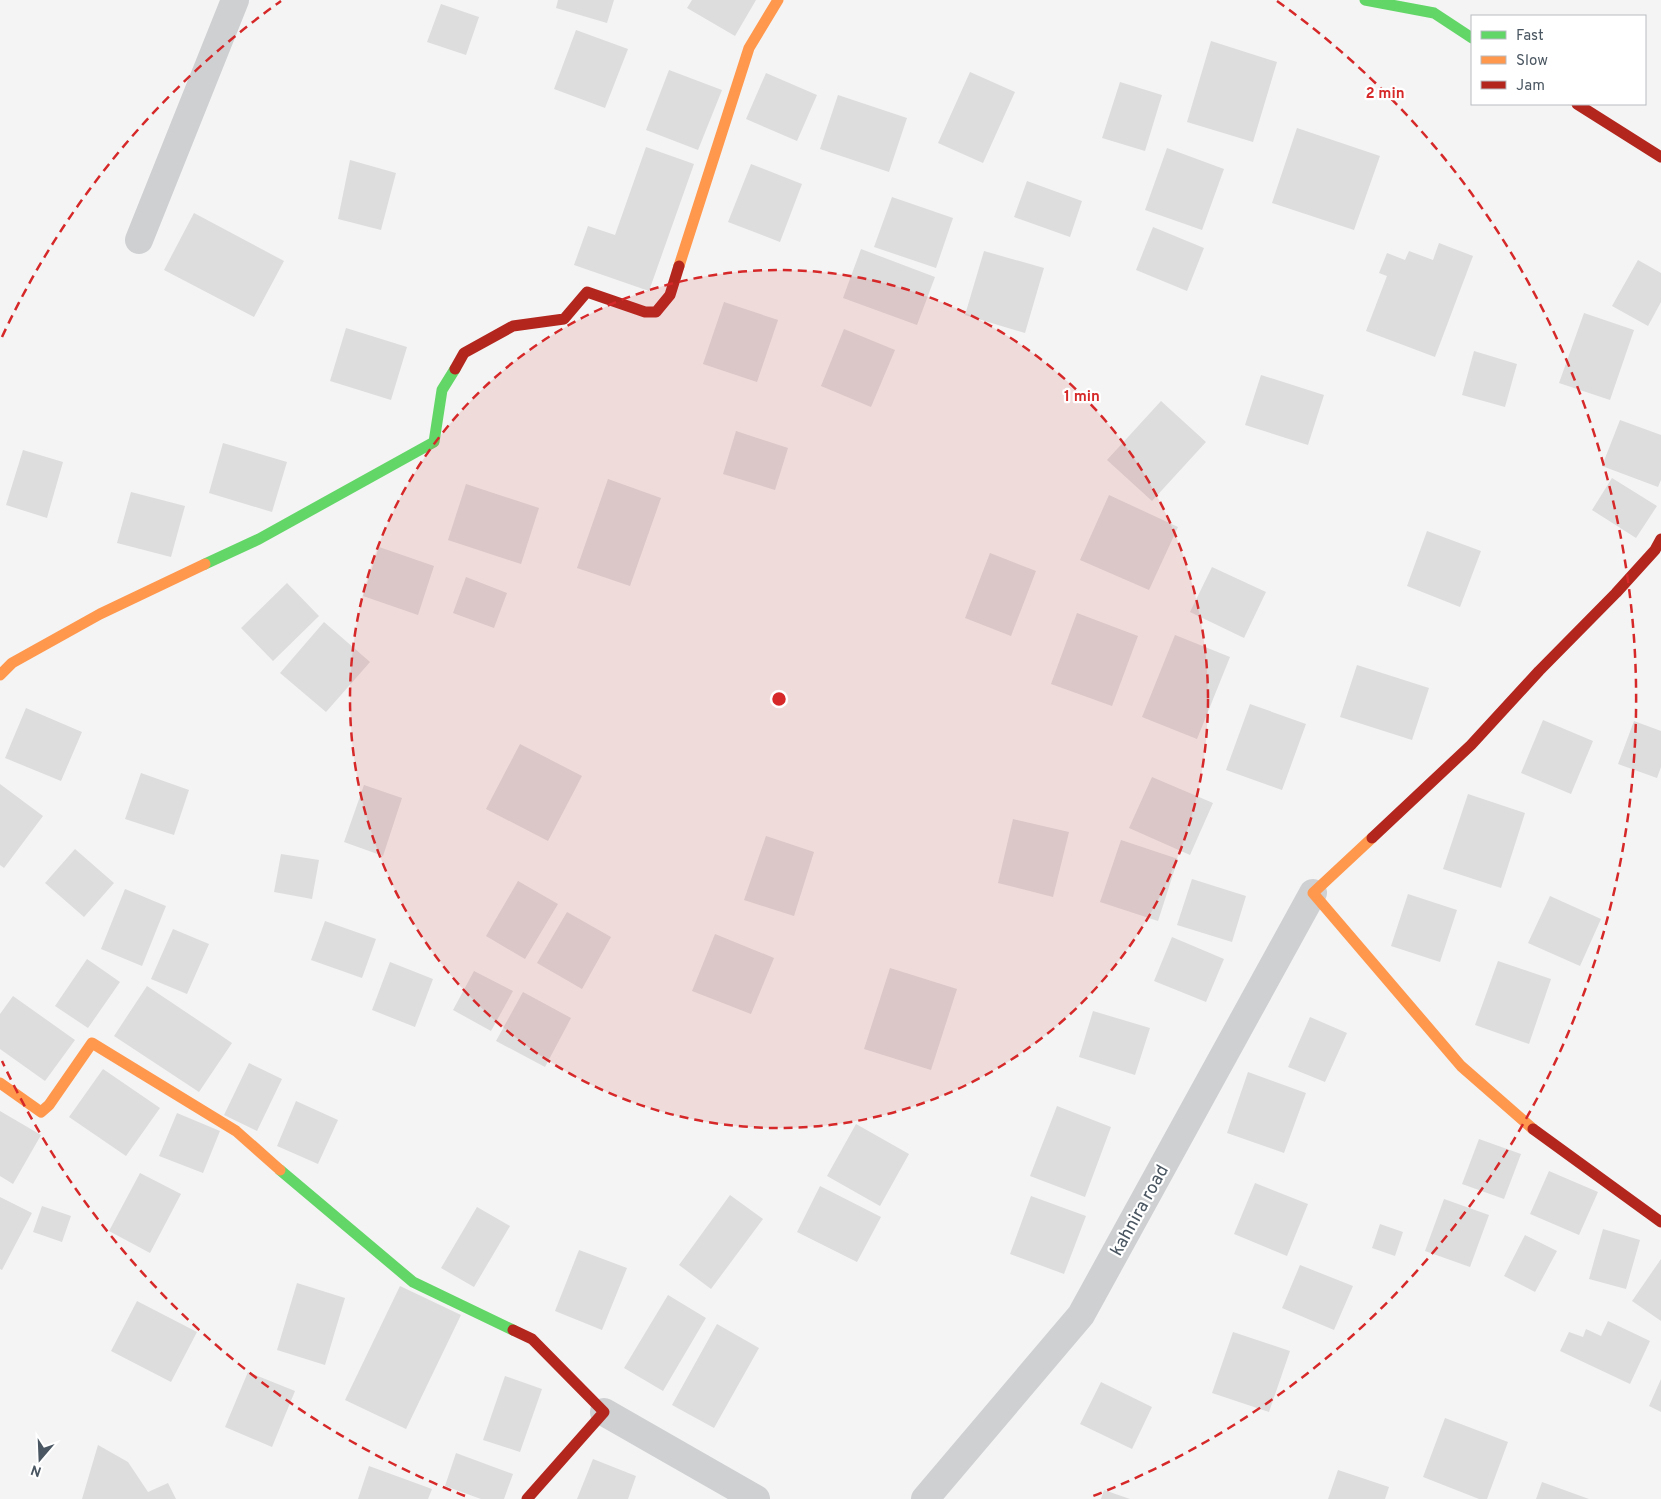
<svg xmlns="http://www.w3.org/2000/svg" width="1661" height="1499" font-family="Overpass,sans-serif">
  <rect width="100%" height="100%" fill="#f4f4f4"/>
  <path fill="#ddddde" d="M558,0H614L607,23L556,8Z
    M692,0H756L735,36L687,8Z
    M441,4L479,17L466,55L427,42Z
    M576,30L628,49L605,108L554,89Z
    M1211,41L1277,62L1253,142L1187,122Z
    M669,70L722,90L698,150L646,130Z
    M970,72L1015,92L983,163L938,143Z
    M766,73L817,95L797,141L746,119Z
    M1120,82L1162,95L1145,151L1102,138Z
    M838,95L907,118L889,172L820,149Z
    M1297,128L1380,156L1354,230L1272,203Z
    M646,147L694,164L649,291L574,265L588,226L615,235Z
    M1167,148L1224,169L1202,230L1145,210Z
    M350,160L396,173L381,230L338,219Z
    M751,164L802,184L780,242L728,222Z
    M1027,181L1082,201L1070,237L1014,217Z
    M892,197L953,218L936,268L874,247Z
    M194,213L284,261L254,317L164,270Z
    M1153,227L1204,248L1187,291L1136,270Z
    M1439,243L1473,256L1435,357L1366,331L1387,276L1379,273L1387,253L1405,260L1409,251L1433,260Z
    M861,249L935,277L917,325L843,298Z
    M984,251L1044,268L1025,333L965,315Z
    M1638,260L1661,273V302L1648,326L1612,306Z
    M724,302L778,320L757,382L703,364Z
    M1584,313L1634,330L1610,400L1559,383Z
    M346,328L407,347L391,400L330,381Z
    M844,329L895,350L871,407L821,386Z
    M1474,351L1517,364L1505,407L1462,395Z
    M1261,375L1324,395L1308,445L1245,425Z
    M1161,401L1206,442L1152,501L1107,460Z
    M1620,420L1661,435V480L1658,487L1602,466Z
    M736,431L788,448L775,490L723,474Z
    M223,443L287,462L272,512L209,493Z
    M23,450L63,462L47,518L6,505Z
    M1612,478L1657,506L1636,538L1592,510Z
    M608,479L661,498L630,586L577,568Z
    M466,484L539,508L521,564L448,540Z
    M131,492L185,506L171,557L117,543Z
    M1109,495L1178,527L1149,590L1080,560Z
    M1427,531L1481,551L1460,607L1407,586Z
    M379,547L434,566L418,615L363,596Z
    M990,553L1036,571L1011,636L965,618Z
    M1212,567L1266,592L1244,638L1190,612Z
    M466,577L507,593L494,628L453,613Z
    M287,583L319,616L273,661L241,628Z
    M1077,613L1138,636L1112,706L1051,684Z
    M324,622L370,662L326,712L280,673Z
    M1175,635L1230,657L1197,739L1142,717Z
    M1357,665L1429,688L1412,740L1340,717Z
    M1250,704L1306,724L1282,790L1226,770Z
    M26,708L82,732L61,781L5,758Z
    M1543,720L1593,741L1571,794L1521,773Z
    M1634,721L1661,731V767L1657,778L1618,764Z
    M520,744L582,776L548,841L486,809Z
    M141,773L189,790L174,835L125,819Z
    M1152,777L1213,803L1190,855L1129,828Z
    M0,784L43,816L4,868L0,865Z
    M364,785L402,798L383,856L344,842Z
    M1468,794L1525,813L1501,888L1443,869Z
    M1013,819L1069,832L1053,897L998,883Z
    M766,836L814,852L794,916L744,900Z
    M1121,840L1178,859L1158,921L1100,902Z
    M75,849L114,883L84,917L45,883Z
    M281,854L319,860L312,899L274,892Z
    M1192,879L1246,896L1232,942L1177,925Z
    M518,881L558,904L525,959L486,936Z
    M125,889L166,906L142,966L101,949Z
    M1408,894L1457,910L1440,962L1391,946Z
    M1550,896L1601,919L1580,966L1528,943Z
    M567,912L611,937L582,989L537,963Z
    M325,921L376,939L362,978L311,960Z
    M173,929L209,944L187,994L151,979Z
    M715,934L774,958L751,1014L692,991Z
    M1172,937L1224,959L1206,1002L1154,981Z
    M87,959L120,982L88,1028L55,1006Z
    M1498,961L1551,979L1529,1044L1475,1025Z
    M390,962L433,979L415,1027L372,1010Z
    M890,968L957,989L931,1070L864,1049Z
    M474,971L513,991L491,1031L453,1010Z
    M147,986L232,1043L199,1092L114,1036Z
    M523,992L571,1018L545,1067L496,1041Z
    M13,996L75,1040L45,1081L0,1049V1014Z
    M1093,1011L1150,1028L1135,1075L1079,1057Z
    M1310,1017L1347,1033L1325,1082L1288,1067Z
    M249,1063L282,1079L257,1131L224,1115Z
    M103,1069L160,1108L126,1156L69,1117Z
    M1248,1072L1306,1093L1284,1153L1227,1133Z
    M296,1101L338,1120L318,1164L277,1146Z
    M1057,1106L1111,1127L1085,1197L1030,1176Z
    M0,1111L41,1135L13,1184L0,1176Z
    M177,1113L220,1131L203,1173L159,1156Z
    M856,1124L909,1154L880,1206L827,1176Z
    M1479,1139L1521,1154L1504,1199L1462,1184Z
    M1549,1171L1598,1192L1579,1235L1530,1214Z
    M140,1173L181,1194L150,1253L109,1231Z
    M1255,1183L1308,1204L1287,1256L1234,1234Z
    M820,1186L881,1217L857,1262L797,1232Z
    M730,1195L763,1219L711,1289L679,1265Z
    M1031,1196L1086,1216L1064,1274L1010,1254Z
    M0,1197L32,1213L2,1270L0,1269Z
    M1444,1199L1489,1215L1470,1267L1425,1251Z
    M42,1206L71,1216L62,1242L33,1232Z
    M477,1207L510,1226L474,1287L441,1268Z
    M1380,1224L1403,1232L1395,1256L1372,1248Z
    M1603,1229L1640,1240L1626,1289L1589,1279Z
    M1525,1235L1557,1251L1535,1292L1504,1276Z
    M579,1250L627,1268L602,1330L555,1311Z
    M1661,1259V1321L1632,1301Z
    M1300,1265L1353,1286L1334,1330L1282,1308Z
    M297,1283L345,1298L325,1365L277,1350Z
    M400,1286L461,1315L406,1429L345,1400Z
    M668,1295L706,1318L663,1391L624,1368Z
    M137,1301L197,1332L171,1382L111,1351Z
    M1608,1321L1650,1341L1630,1384L1560,1351L1569,1332L1583,1337L1586,1329L1601,1336Z
    M717,1324L759,1348L714,1428L672,1405Z
    M1233,1332L1290,1351L1269,1412L1212,1393Z
    M248,1372L295,1391L272,1447L225,1427Z
    M505,1376L542,1389L520,1452L483,1440Z
    M1661,1379V1412L1649,1406Z
    M1101,1382L1152,1407L1132,1449L1080,1424Z
    M1445,1418L1508,1442L1487,1499H1479L1423,1477Z
    M98,1445L128,1462L148,1492L168,1483L176,1499H82Z
    M456,1453L513,1474L504,1499H481L445,1486Z
    M593,1459L636,1476L628,1499H577Z
    M369,1466L432,1489L428,1499H358Z
    M1338,1470L1389,1487L1385,1499H1328Z
    M1542,1482L1589,1499H1536Z
    M1104,1490L1130,1499H1101Z"/>
  <g fill="none" stroke-linecap="round" stroke-linejoin="round">
    <path stroke="#ced0d2" stroke-width="28" d="M139,240L235,0
      M604,1412L756,1499
      M925,1499L1081,1315L1313,893"/>
    <path stroke="#63d668" stroke-width="11" d="M1365,0L1434,13L1472,38
      M205,564L259,539L434,442L442,390L455,369
      M280,1170L413,1282L513,1330"/>
    <path stroke="#ff974d" stroke-width="11" d="M679,266L749,48L778,0
      M0,675L12,663L100,614L205,564
      M1372,838L1313,893L1461,1066L1533,1129
      M0,1083L41,1112L49,1105L92,1043L236,1131L280,1170"/>
    <path stroke="#b3261e" stroke-width="11" d="M1577,104L1661,157
      M455,369L464,353L513,326L564,319L587,292L645,312H656L670,295L679,266
      M1372,838L1471,745L1539,671L1616,593L1655,550L1661,539
      M1533,1129L1661,1222
      M513,1330L532,1339L604,1412L527,1499"/>
  </g>
  <circle cx="779" cy="699" r="429" fill="#d62828" fill-opacity=".12"/>
  <g fill="none" stroke="#d62828" stroke-width="2.5" stroke-dasharray="9 6">
    <circle cx="779" cy="699" r="429"/>
    <path d="M465 1496A857 857 0 0 1 2 1061M2 337A857 857 0 0 1 281 1M1277 1A857 857 0 0 1 1093 1496"/>
  </g>
  <g text-anchor="middle" stroke-width="4.5" stroke-linejoin="round" paint-order="stroke">
    <g font-size="18" fill="#4a5661" stroke="#fff">
      <text transform="translate(1139 1210) rotate(-61)" y="6">kahnira road</text>
    </g>
  </g>
  <circle cx="779" cy="699" r="8" fill="#d62828" stroke="#fff" stroke-width="2.5"/>
  <g font-size="15" text-anchor="middle" font-weight="bold" fill="#d62828" stroke="#fff" stroke-width="4.5" stroke-linejoin="round" paint-order="stroke">
    <text x="1385" y="98">2 min</text>
    <text x="1082" y="401">1 min</text>
  </g>
  <rect x="1471" y="15" width="175" height="90" fill="#ffffff" stroke="#b7bbc0"/>
  <rect x="1481" y="31" width="25" height="8" fill="#63d668" stroke="#b7bbc0"/>
  <text x="1516" y="40" font-size="15" fill="#4a5661">Fast</text>
  <rect x="1481" y="56" width="25" height="8" fill="#ff974d" stroke="#b7bbc0"/>
  <text x="1516" y="65" font-size="15" fill="#4a5661">Slow</text>
  <rect x="1481" y="81" width="25" height="8" fill="#b3261e" stroke="#b7bbc0"/>
  <text x="1516" y="90" font-size="15" fill="#4a5661">Jam</text>
  <g transform="translate(40 1459) rotate(199)" stroke="#ffffff" stroke-width="4" paint-order="stroke">
  <path d="M0-4L9 19L0 12L-9 19Z" fill="#4a5661"/>
  <text y="-8" font-size="14" font-weight="bold" text-anchor="middle" fill="#4a5661">N</text>
  </g>
</svg>
